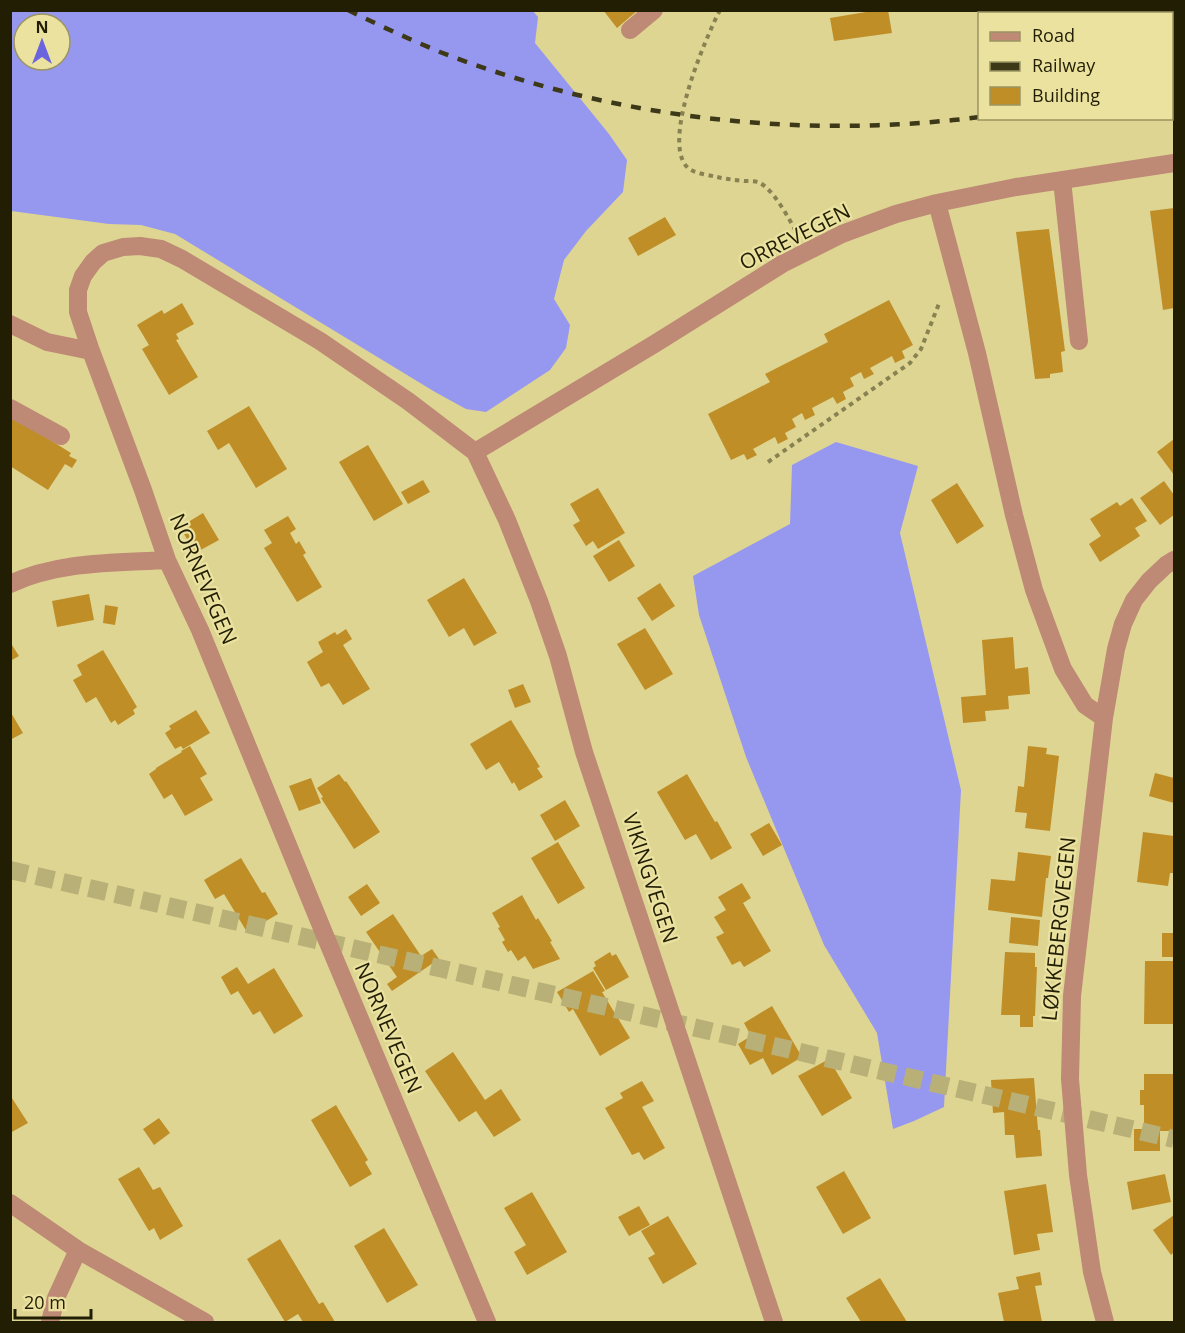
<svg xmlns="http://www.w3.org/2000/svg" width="1185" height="1333" font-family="'Open Sans',sans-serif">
  <rect width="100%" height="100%" fill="#ded593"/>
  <path fill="#9698f0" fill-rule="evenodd" d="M11,10L533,11L538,17L535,43L609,134L627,160L623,192L586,231L564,260L554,299L570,325L566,348L550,370L486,412L466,409L435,392L175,234L141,225L109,224L11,211ZM24,24H60V60H24Z
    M836,442L918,466L900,533L961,790L944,1107L914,1121L893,1129L877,1033L824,945L746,757L699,615L693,576L790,524L792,465Z"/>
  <path fill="#bf8e27" d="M603,10H638L617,28Z
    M878,10H888L892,33L834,41L830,18Z
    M1174,208V308L1163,310L1150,211Z
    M665,217L676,235L638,256L628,238Z
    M1049,229L1065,351L1061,352L1063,372L1050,374V378L1035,379L1016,232Z
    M889,300L913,345L902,351L905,358L895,363L892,356L870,368L874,374L864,379L861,372L850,378L854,386L843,392L846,399L837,404L833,397L812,408L815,415L805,420L802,413L792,419L796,427L785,433L788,439L778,444L775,437L753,449L757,455L747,460L744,454L731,460L708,414L770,382L765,374L828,342L824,334Z
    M182,303L194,324L176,334L179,339L176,340L198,377L169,395L142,349L149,345L137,325L162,310L164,314Z
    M249,406L287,469L256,488L229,443L218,450L207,431Z
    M10,415L71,453L69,456L77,460L72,468L65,464L48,490L10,466Z
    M1174,439V475L1157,452Z
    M368,445L403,504L374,521L339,462Z
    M423,480L430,492L408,504L401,492Z
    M1164,481L1174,495V515L1160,525L1140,498Z
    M957,483L984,526L957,544L931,500Z
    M598,488L625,533L598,549L593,541L586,546L573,525L580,521L570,504Z
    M1132,498L1147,521L1135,528L1140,536L1100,562L1089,544L1101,536L1090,519L1117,502L1120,506Z
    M203,513L219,540L195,553L180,527Z
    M288,516L296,529L290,533L296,544L299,541L306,553L303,555L322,587L297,602L264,548L272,543L264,530Z
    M619,540L635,566L609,582L593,556Z
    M464,578L497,633L474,646L464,628L449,637L427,600Z
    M660,583L675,606L652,621L637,598Z
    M89,594L94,620L57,627L52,601Z
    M105,605L118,607L115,625L103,623Z
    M645,628L673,674L645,690L617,644Z
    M346,629L352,639L343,645L370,689L343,705L329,683L321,687L307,662L323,652L318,642L335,632L337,635Z
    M1013,637L1015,669L1028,667L1030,694L1008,696L1009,709L985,711L986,721L963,723L961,697L986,695L982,640Z
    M10,642L19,656L10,661Z
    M103,650L137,707L133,710L135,714L118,725L115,720L111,723L96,697L86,703L73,680L82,675L77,665Z
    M523,684L531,702L515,708L508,690Z
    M196,710L210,733L183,749L181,746L175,749L165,733L171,729L169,726Z
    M10,711L23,733L10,740Z
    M511,720L540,767L537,768L543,777L519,791L514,782L512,784L499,762L486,770L470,744Z
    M190,746L207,774L200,778L213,800L185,816L172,794L164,799L149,774L156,769V768L182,752L181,751Z
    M1028,746L1047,748L1046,754L1059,756L1050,831L1025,828L1027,813L1015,812L1018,786L1024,787Z
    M1155,773L1174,778V803L1149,796Z
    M339,774L345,782L346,781L380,832L354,849L321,798L323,797L317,788Z
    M687,774L715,822L717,821L732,848L711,860L696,834L685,840L657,792Z
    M311,778L321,803L299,811L289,786Z
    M565,800L580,826L555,841L540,815Z
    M769,823L782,845L763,856L750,834Z
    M1143,832L1174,836V873H1170L1168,886L1137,882Z
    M558,842L585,888L558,904L531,858Z
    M1018,852L1051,856L1048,878H1046L1042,917L988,910L991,879L1015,881Z
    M241,858L262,893L265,892L278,914L247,932L224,894L215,899L204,880Z
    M742,883L751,898L743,903L771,951L744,967L740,961L732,965L716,937L724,933L714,917L726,910L718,897Z
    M367,884L380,903L361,916L348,897Z
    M522,895L536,920L538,918L552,941L550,942L560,959L533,969L525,956L518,961L511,950L508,952L502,942L505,940L498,928L500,927L492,913Z
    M393,914L421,956L432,949L439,959L392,991L387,984L397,977L366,932Z
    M1011,917L1040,920L1038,946L1009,943Z
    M1162,933H1174V957H1162Z
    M610,952L612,956L616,954L629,977L606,990L593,968L596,966L594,962Z
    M1005,952L1035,953V967H1037L1035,1016H1033V1027H1020V1015H1001Z
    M1145,961H1174V1024H1144Z
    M237,967L248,984L274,968L303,1016L274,1034L260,1011L253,1015L238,991L231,995L221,977Z
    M593,971L605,991L602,992L630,1038L600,1056L573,1009L569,1012L557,992Z
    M772,1006L802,1057L772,1075L763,1058L750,1065L738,1044L751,1036L744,1023Z
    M453,1052L485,1100L501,1089L521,1120L494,1137L476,1111L459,1122L425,1071Z
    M829,1059L852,1098L822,1116L798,1076Z
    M1144,1074H1174L1173,1131H1160V1151H1134V1129H1144V1105H1140V1090H1144Z
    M1034,1078L1038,1130H1040L1042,1156L1016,1158L1014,1135H1005L1004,1112L993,1113L991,1080Z
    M642,1081L654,1101L642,1107L665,1148L644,1160L639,1152L632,1155L605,1108L623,1098L620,1093Z
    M10,1095L28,1123L10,1133Z
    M336,1105L368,1160L365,1162L372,1174L350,1187L311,1120Z
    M159,1118L170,1133L154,1145L143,1129Z
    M139,1167L153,1190L160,1187L183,1226L160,1240L154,1228L149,1231L118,1179Z
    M844,1171L871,1218L843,1234L816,1187Z
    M1165,1174L1171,1202L1132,1210L1127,1182Z
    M1046,1184L1053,1232L1037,1234L1040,1250L1014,1255L1004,1191Z
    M532,1192L567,1252L527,1275L514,1252L526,1245L504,1208Z
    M639,1206L650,1225L629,1236L618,1217Z
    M1174,1215V1252L1171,1255L1153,1230Z
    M668,1216L697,1264L663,1284L648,1258L655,1254L641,1231Z
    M384,1228L418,1285L387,1303L354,1246Z
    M280,1239L319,1304L323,1302L335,1322H303L298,1314L285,1322L247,1259Z
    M1040,1272L1042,1285L1035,1286L1042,1322H1004L998,1293L1019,1289L1016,1277Z
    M880,1278L907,1322H861L846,1298Z"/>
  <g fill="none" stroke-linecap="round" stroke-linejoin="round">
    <path stroke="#b8b076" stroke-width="18" stroke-dasharray="18 9" stroke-linecap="butt" d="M10,870L426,965L1174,1139"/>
    <path stroke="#888151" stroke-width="4" stroke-dasharray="4.5 4.5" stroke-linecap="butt" d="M720,10C706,37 657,150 691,170C698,174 709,175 717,177C726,179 735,180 745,181C748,181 755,181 758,182C773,188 789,219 797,233
      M768,462L910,363L921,349L940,301"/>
    <path stroke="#be8975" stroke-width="18" d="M630,30L654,10
      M1062,180L1079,341
      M937,203L977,353L1014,515L1034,590L1063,669L1085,705L1104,718
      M10,324L47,342L91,351
      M10,408L61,436
      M475,452L656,343L782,264L842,234L896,214L937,203L1016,187L1174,163
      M10,584C59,561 115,563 167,560
      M10,1203L78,1250L205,1322
      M50,1322L56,1298L78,1250
      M487,1322L326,938L200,630L167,560L143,490L91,351L78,312V290L83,276L93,262L103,253L123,247L140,246L161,249L182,259L320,341L408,401L475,452L507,520L539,601L558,656L584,752L774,1322
      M1105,1322L1092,1272L1078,1175L1070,1079L1072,996L1104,718L1116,649L1123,624L1134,600L1149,581L1166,565L1174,560"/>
    <path stroke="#3d3818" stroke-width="4.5" stroke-dasharray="10 10" stroke-linecap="butt" d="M348,10C378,25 409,39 440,52C610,118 798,140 980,117
      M1172,76L1174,75"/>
  </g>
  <g text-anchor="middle" stroke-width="4.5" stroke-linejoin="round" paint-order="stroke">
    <g font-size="21" fill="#221e04" stroke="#ebe2a0">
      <text transform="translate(795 237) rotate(-27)" y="7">ORREVEGEN</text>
      <text transform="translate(203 579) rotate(67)" y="7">NORNEVEGEN</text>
      <text transform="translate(650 878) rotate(72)" y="7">VIKINGVEGEN</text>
      <text transform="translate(1059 929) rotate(-84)" y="7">LØKKEBERGVEGEN</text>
      <text transform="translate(388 1028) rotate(67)" y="7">NORNEVEGEN</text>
    </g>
  </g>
  <rect width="1185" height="1333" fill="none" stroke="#221e04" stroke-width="24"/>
  <rect x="978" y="12" width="195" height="108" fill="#ebe2a0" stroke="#9b9462" stroke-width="1.5"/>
  <rect x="990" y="32" width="30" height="9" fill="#be8975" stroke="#9b9462" stroke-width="1.5"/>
  <text x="1032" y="42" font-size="18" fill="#221e04">Road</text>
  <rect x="990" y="62" width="30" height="9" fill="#3d3818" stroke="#9b9462" stroke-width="1.5"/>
  <text x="1032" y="72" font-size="18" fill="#221e04">Railway</text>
  <rect x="990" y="87" width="30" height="18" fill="#bf8e27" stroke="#9b9462" stroke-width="1.5"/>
  <text x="1032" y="102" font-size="18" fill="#221e04">Building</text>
  <g transform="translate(42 42)"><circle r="28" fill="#ebe2a0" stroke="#9b9462" stroke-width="1.5"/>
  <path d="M0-4.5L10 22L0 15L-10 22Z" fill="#6a64de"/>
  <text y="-9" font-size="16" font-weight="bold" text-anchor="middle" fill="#221e04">N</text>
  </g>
  <path d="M15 1309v9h76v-9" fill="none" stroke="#221e04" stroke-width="3"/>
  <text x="24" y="1309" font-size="18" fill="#221e04" stroke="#ebe2a0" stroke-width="4.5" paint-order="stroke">20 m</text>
</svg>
